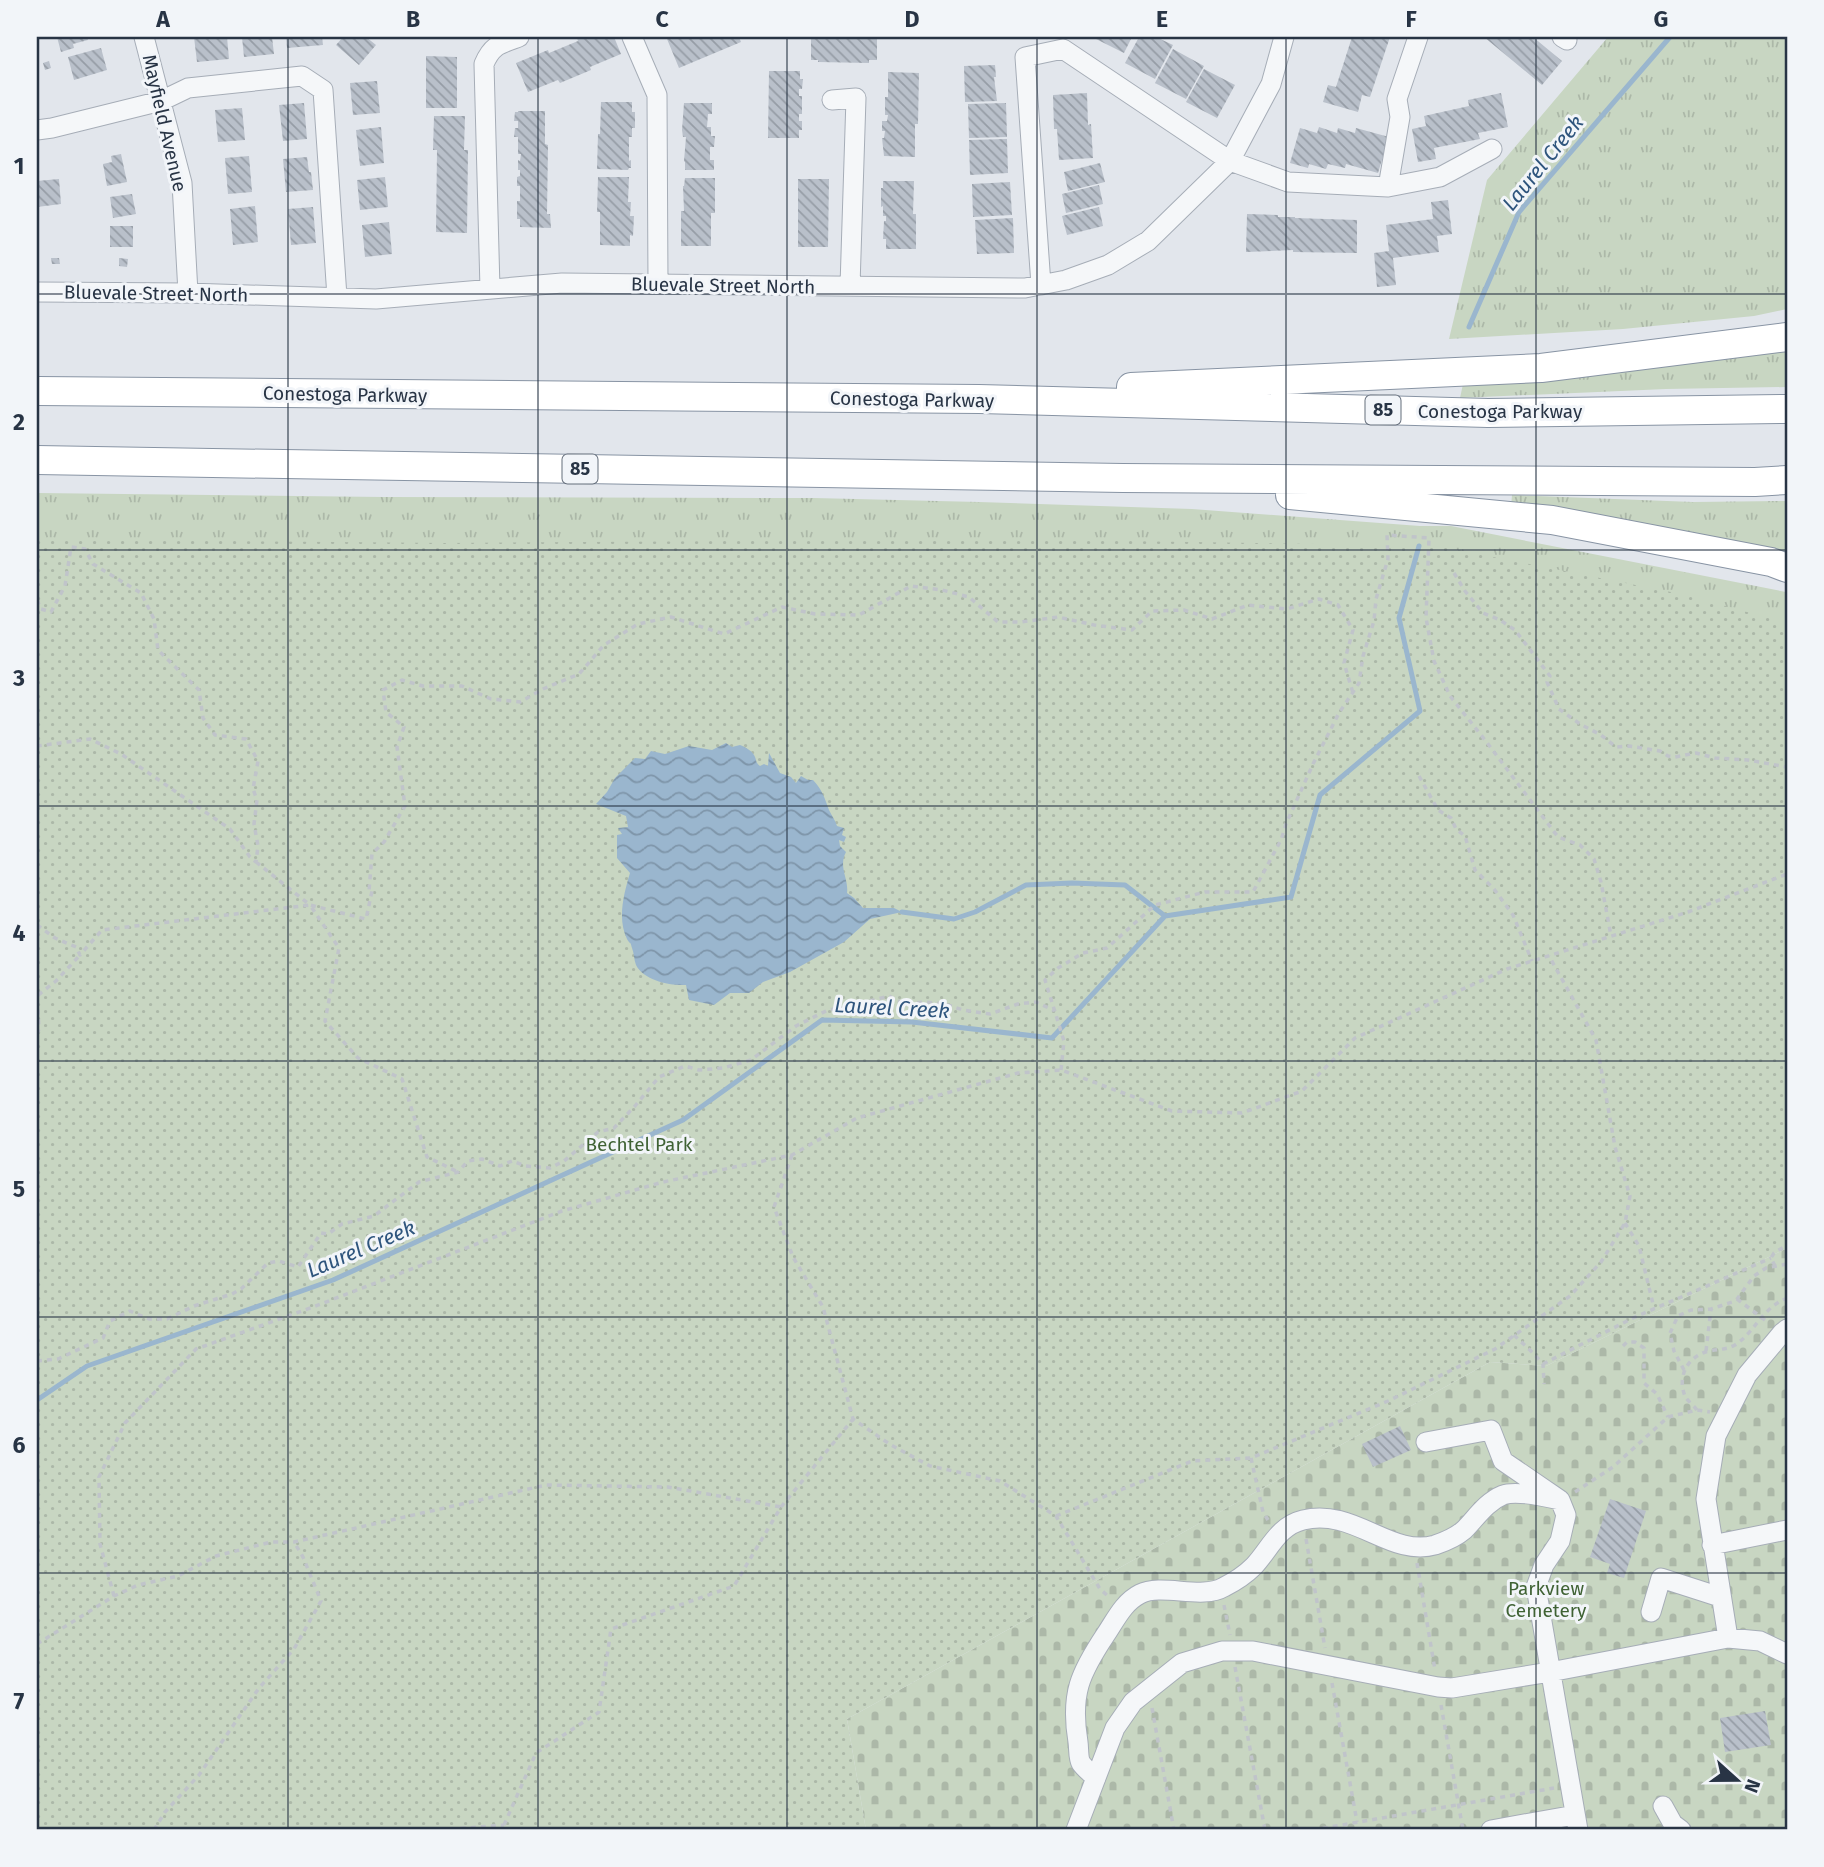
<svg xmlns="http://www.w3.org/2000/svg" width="1824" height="1867" font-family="'Fira Sans',sans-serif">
  <defs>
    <pattern id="grass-tufts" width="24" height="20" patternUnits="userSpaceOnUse" patternTransform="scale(1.75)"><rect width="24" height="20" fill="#c8d6c2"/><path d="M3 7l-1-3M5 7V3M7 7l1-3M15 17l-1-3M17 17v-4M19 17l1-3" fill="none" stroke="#acb8a8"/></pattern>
    <pattern id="cemetery-stones" width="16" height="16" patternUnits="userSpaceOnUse" patternTransform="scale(1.75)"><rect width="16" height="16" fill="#c8d6c2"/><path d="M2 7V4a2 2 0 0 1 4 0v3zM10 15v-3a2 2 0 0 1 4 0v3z" fill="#acb8a8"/></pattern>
    <pattern id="park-dots" width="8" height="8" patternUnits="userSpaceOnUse" patternTransform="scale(1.75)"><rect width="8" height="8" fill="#c8d6c2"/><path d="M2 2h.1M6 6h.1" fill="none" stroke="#acb8a8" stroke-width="1.8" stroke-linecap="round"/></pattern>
    <pattern id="water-waves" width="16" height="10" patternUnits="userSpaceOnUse" patternTransform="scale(1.75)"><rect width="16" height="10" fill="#9ab6ce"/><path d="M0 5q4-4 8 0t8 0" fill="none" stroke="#7e95a9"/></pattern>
    <pattern id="building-back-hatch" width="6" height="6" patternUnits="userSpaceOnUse" patternTransform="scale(1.75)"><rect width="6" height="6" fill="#b9c0ca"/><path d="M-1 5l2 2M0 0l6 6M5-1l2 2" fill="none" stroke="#969da6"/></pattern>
  </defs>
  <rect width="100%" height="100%" fill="#e2e6ec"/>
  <path fill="url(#grass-tufts)" d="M1608,37H1787V309L1754,316L1623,329L1449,339L1487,180Z
    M1787,347V387L1666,389L1460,398L1463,384Z
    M37,493L384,497L814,498L979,502L1192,509L1420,526H1451L1786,592L1787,593V949L37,758Z
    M1512,495L1693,502L1787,501V557L1511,507Z"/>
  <path fill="url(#cemetery-stones)" d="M1787,1248V1830H866L847,1719L1490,1362L1546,1366Z"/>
  <path fill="url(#park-dots)" d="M37,539L445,543L996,539L1438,546L1681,594L1787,623V1248L1546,1366L1490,1362L847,1719L866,1830H37Z"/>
  <path fill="url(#water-waves)" d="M726,743L732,747L740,745C745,747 751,750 754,755C757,760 755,762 760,766L764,764L768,766L769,753L780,773L791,777L796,783L801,776L808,780H813C822,789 825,799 829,810C832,816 835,820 837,826L844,828L842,835L846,837L844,842L839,840L840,846L846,852C838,867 849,879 847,893L854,898L863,908H894L902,912L870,919L844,942L790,972L763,982L749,993H730L714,1005L689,1000L686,985C670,986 643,980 636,965C634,960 634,953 632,948C630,940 631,946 627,939C617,919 624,893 630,873L617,858V835L622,834L618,828L628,827L626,816L596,804L607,792L615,778L635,758L645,759L651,751L665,754L689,746L712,750Z"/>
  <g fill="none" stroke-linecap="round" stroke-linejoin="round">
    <path stroke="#9ab6ce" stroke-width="5" d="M1469,327L1519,212L1670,37
      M902,912L954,919L975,912L1026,885L1072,883L1125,885L1165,916
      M37,1400L87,1366L333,1280L683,1120L822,1020L912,1022L1052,1038L1165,916L1291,897L1320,795L1420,711L1399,618L1419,546"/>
  </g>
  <path fill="url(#building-back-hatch)" d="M57,37H87L88,40L73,44L74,48L61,52Z
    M194,37H227L229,59L197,62Z
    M242,37H272L274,54L244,57Z
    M286,37H322L323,45L287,48Z
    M343,37H366L376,45L359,65L336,45Z
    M581,37H614L621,54L590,67L591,70L560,83L558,80L528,92L516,63L548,50L549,53L578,41L577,38Z
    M673,37H739L741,42L679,68L667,39Z
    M811,37H877V60H869V63L818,62V60H811Z
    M1092,37H1132L1124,53Z
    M1139,37H1156L1173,45L1155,79L1125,63Z
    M1352,37H1390L1370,97L1362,95L1358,112L1323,102L1328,85L1336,87Z
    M1484,37H1533L1562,61L1542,85Z
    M101,48L107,70L74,80L68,57Z
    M1173,49L1204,66L1186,99L1155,83Z
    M426,56L457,57V108H426Z
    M49,61L51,68L45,70L43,63Z
    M995,65L996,77H994L997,101L965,102L964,66Z
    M1204,69L1235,85L1217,118L1186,102Z
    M769,71H800V79H803L802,89H799V96H802V114H799V121H802V130H799V138H768Z
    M888,72L919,73L918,124H915V157L884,156L882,138H884L885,131H882V121H887L888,115H885V97H888Z
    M377,81L380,113L353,115L350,83Z
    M1087,93L1088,125L1091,124L1093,158L1059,160L1057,129H1054L1053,95Z
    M1501,93L1508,127L1478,133L1480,139L1434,148L1436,159L1418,162L1412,129L1426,126L1424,116L1469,106L1468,100Z
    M601,102H632V112H635V128H632V137H629V161L631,160V168H629L628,170L597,169L598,134H600Z
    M304,103L307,139L283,141L279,105Z
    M684,103H712V114H708L707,127H711V136H715L714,147H710V160H714V170H685V162L684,161L686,137H683L682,130Z
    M1006,103L1007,137L969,138L968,104Z
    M242,108L245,140L218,142L215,110Z
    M518,111H545V144L548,145L547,214H550L551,228L520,227V219H517V201H520V186H517V177L520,176V170H518V160L520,161L521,154H518V137H514L515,128H518V121H514L515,112H518Z
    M434,116H465L464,150H468L467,233L436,232L437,150H433Z
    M381,127L384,163L360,166L356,130Z
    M1319,127L1337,133L1338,128L1355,133L1356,128L1389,137L1378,173L1346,164L1345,168L1328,164L1326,169L1309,164L1308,168L1290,163L1300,128L1317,133Z
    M1007,139L1008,173L970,175L969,140Z
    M121,154L127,182L107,186L103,164L112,162L111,156Z
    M249,156L252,192L228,194L225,158Z
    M307,157L309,172H311L313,190L286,192L283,159Z
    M1100,163L1105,182L1068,191L1064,172Z
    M385,177L388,207L360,210L357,180Z
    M598,177H629L628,202H631L630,216H634L633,236L630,235V246L600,245V212H597Z
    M685,178H715V213H711V246H681V211H684L683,186H684Z
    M59,179L61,204L37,207V181Z
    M798,179H829L828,247H798Z
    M883,181H914L913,214H916V249H886V239H883L884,221H886V216H883V206L881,207V188H883Z
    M1010,182L1012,215L973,217L972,184Z
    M1099,185L1103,204L1066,213L1062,194Z
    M132,194L136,214L113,218L110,197Z
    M1448,200L1452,234L1437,236L1439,252L1393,258L1396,285L1377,287L1374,253L1389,251L1386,225L1433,219L1431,202Z
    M255,206L258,242L233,245L230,209Z
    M313,207L316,243L291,245L288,209Z
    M1099,207L1103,226L1067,235L1062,216Z
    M1247,214L1278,215V217H1295V218L1357,220V253L1293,252V250L1246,252Z
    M1013,218L1014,253L977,254L975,220Z
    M389,222L392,254L365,257L362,225Z
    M110,226H133V247H110Z
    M51,258H59L60,264H52Z
    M119,258L128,259L127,267L119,266Z
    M1400,1426L1411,1450L1373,1467L1362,1444Z
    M1610,1499L1646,1511L1624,1578L1607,1573L1610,1564L1590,1557Z
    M1765,1711L1771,1745L1725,1752L1720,1718Z"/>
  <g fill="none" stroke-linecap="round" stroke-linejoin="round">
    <g stroke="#a6adb7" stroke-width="21">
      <path id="minor" d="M144,37L182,183L188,293
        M632,37L657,95L658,284
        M1562,37L1567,40
        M832,100L856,98L850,286
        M37,130L52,128L161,101L188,88L302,76L323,90L337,297
        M1388,187L1400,117L1397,99L1418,37
        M1041,285L1025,57L1063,49L1230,161L1288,182L1388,187L1440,177L1492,149
        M490,289L484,64C492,45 500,44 519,37
        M37,292L188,293L376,299L562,283L1025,288L1066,280L1108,265L1148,241L1230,161L1271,84L1284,37
        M1426,1442L1491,1430L1503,1461L1560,1500L1566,1515L1560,1541L1544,1565L1536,1587L1578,1830
        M1712,1545L1787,1530
        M1651,1612L1661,1578L1720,1597
        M1728,1638L1706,1499L1716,1436L1747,1375L1782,1333L1787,1329
        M1096,1778C1092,1774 1084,1768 1081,1763C1078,1758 1079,1748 1078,1742C1070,1694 1080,1673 1106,1634C1116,1619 1124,1602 1140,1594C1162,1583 1202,1600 1224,1587C1234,1582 1246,1574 1254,1566C1270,1549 1278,1526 1303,1520C1353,1507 1391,1558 1435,1545C1444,1542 1457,1536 1464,1530C1476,1518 1486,1502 1503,1495C1516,1490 1547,1497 1560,1500
        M1663,1806L1673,1824L1681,1830
        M1076,1830L1115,1728L1133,1702L1182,1663L1222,1651H1253L1438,1687L1452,1688L1550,1672L1728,1638L1760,1641L1787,1654
        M1491,1830L1575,1815"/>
    </g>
    <g stroke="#8894a4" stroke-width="30">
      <path id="highway" d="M1131,387L1541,368L1787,337
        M37,391L979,399L1488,413L1787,409
        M37,460L1123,478L1755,482L1787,480
        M1290,495L1552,520L1771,562L1787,568"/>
    </g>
    <path stroke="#c0c4ca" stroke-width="3.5" stroke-dasharray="5 5" stroke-linecap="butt" d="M1454,573L1465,591L1483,613L1500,620L1515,630L1550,676L1547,682L1559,709L1580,724L1601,735L1616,747L1629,746L1660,751L1668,756L1675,757L1696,753L1715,758L1748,760L1787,767
      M37,600L41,609L51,612L65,586L71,547L85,549L93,564L141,593L154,619L158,650L199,690L203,718L215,735L246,739L258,761L253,789L257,800L254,824L258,846L256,862L250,857L230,829L121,754L90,739L37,746
      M1419,776L1438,810L1451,818L1456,829L1465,836L1475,870L1494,889L1513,915L1532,961
      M256,862L310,905L366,919L372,891H369L372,854L384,842L405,806L397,747L404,727L386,712L383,690L402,680L423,686H462L491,699L520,702L543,689L579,674L604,645L638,624L671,617L724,634L782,607L815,614L859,615L911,586L942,590L969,597L998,622H1021L1058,617L1094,625L1132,630L1152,611L1184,610L1212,619L1248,605L1287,609L1319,599L1338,605L1353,630L1344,663L1353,693
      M37,925L55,938L76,947L80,955L102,930L310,905L339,948L325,1021L358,1058L402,1079L427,1157L456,1171
      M37,1034L39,1029L37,996L56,981L80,955
      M1061,1070L1064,1041L1045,980L1058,968L1083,953L1107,948L1155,905L1205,892H1253L1281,840L1286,824L1313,764L1339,713L1359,683L1363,656L1374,621L1376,599L1388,559L1387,535L1429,538L1426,618L1434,661L1450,696L1485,740L1558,837L1580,845L1594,859L1601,882L1611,936
      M792,1155L774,1207L793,1257L823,1307L853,1419L891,1445L930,1466L1000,1481L1056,1516L1100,1589L1109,1597
      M1625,1223L1639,1246L1654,1308
      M1775,1266L1771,1258L1774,1253L1787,1245
      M1737,1299L1769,1323
      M1514,1335L1533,1353L1543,1364L1544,1384
      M1623,1346L1627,1342H1635L1644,1348V1383L1657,1394L1668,1417
      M1706,1351L1711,1309
      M37,1361L58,1359L103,1338L110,1321L130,1311L149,1319H167L194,1306L232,1294L241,1289L268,1263L279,1261L298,1267L321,1233L328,1234L342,1224L374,1216L419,1182L458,1172L468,1161L482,1159L500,1166L512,1161L526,1166L550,1168L564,1161L598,1132L614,1128L635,1106L659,1077L685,1066L699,1070L723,1068L751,1060L796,1026L828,1010L842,1008L889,996L904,1004L925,1002L945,1004L963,1010L990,1014L1018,1004L1036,1002L1055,1011
      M1543,1364L1633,1318L1771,1258
      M1684,1370L1674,1351L1670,1333L1678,1316L1691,1310L1711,1309L1732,1302L1737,1299L1754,1276L1766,1268L1787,1264
      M1697,1410C1694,1406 1689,1402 1686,1398C1676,1378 1687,1356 1709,1351C1718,1349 1726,1350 1735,1345C1756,1331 1761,1309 1787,1298
      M1251,1458L1263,1512L1268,1520
      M1575,1492L1613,1467L1668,1417L1697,1410L1710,1412
      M1056,1516L1192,1461L1251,1458L1388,1401L1495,1349L1570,1296L1601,1262L1625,1223L1630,1196L1615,1147L1596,1040L1549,956
      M1306,1539L1325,1648
      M1417,1563L1435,1670
      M114,1596L100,1544L99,1477L125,1423L196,1349L313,1307L562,1211L663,1182L792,1155L857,1118L1018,1073L1061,1070L1172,1111L1242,1113L1302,1091L1355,1038L1507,969L1688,912L1787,874
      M1224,1605L1230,1635
      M37,1644L114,1596L138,1585L178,1576L216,1556L271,1542H294L546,1485L668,1487L781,1507
      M1235,1667L1265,1830
      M1332,1683L1357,1822
      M1441,1705L1463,1830
      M1152,1708L1174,1830
      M504,1825L536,1753L599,1712L611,1629L734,1586L781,1507L853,1419
      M154,1830L165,1812L199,1775L259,1688L294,1649L321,1601L303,1557L294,1542
      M441,1830L504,1825
      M1313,1830L1554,1788"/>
    <use href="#minor" stroke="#f5f7f9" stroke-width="19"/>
    <use href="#highway" stroke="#fff" stroke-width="28"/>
  </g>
  <path fill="none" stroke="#283445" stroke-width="2" stroke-opacity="0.55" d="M288,37V1830M538,37V1830M787,37V1830M1037,37V1830M1286,37V1830M1536,37V1830M37,294H1787M37,550H1787M37,806H1787M37,1061H1787M37,1317H1787M37,1573H1787"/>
  <g text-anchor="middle" stroke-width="6" stroke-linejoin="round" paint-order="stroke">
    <g fill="#f2f5f9" stroke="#656e7b" stroke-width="2">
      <rect x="1365.5" y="395.5" width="35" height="29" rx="5"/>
      <rect x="562.5" y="454.5" width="35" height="29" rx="5"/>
    </g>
    <g font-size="18" font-weight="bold" fill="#283445">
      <text x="1383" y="416">85</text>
      <text x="580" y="475">85</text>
    </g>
    <g font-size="19" fill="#283445" stroke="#f2f5f9">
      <text transform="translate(165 123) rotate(77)" y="7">Mayfield Avenue</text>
      <text transform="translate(723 285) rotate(1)" y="7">Bluevale Street North</text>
      <text transform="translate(156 293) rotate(1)" y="7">Bluevale Street North</text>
      <text transform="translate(345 394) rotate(1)" y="7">Conestoga Parkway</text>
      <text transform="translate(912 399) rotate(1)" y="7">Conestoga Parkway</text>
      <text x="1500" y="418">Conestoga Parkway</text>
    </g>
    <g font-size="19" fill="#3f6234" stroke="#f2f5f9">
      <text x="639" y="1151">Bechtel Park</text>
      <text x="1546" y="1595">Parkview<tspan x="1546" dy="22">Cemetery</tspan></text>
    </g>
    <g font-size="21" font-style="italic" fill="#2f557d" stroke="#f2f5f9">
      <text transform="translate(1543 163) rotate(-51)" y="7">Laurel Creek</text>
      <text transform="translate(892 1008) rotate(3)" y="7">Laurel Creek</text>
      <text transform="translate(361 1249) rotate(-23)" y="7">Laurel Creek</text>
    </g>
  </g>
  <rect width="1824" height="1867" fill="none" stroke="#f2f5f9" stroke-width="77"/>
  <g transform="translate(1737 1780) rotate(111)" stroke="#f2f5f9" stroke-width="5" paint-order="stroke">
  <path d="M0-5L12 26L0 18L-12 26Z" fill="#283445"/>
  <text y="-10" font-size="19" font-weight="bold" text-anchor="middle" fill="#283445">N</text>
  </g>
  <rect x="38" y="38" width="1748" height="1790" fill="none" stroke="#283445" stroke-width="2.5"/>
  <g font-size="23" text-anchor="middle" font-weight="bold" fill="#283445">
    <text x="163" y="27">A</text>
    <text x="413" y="27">B</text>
    <text x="662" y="27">C</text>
    <text x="912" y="27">D</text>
    <text x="1162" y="27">E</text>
    <text x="1411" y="27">F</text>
    <text x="1661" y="27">G</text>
    <text x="19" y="174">1</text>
    <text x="19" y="430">2</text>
    <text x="19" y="686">3</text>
    <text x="19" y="941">4</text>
    <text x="19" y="1197">5</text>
    <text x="19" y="1453">6</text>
    <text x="19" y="1709">7</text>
  </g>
</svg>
